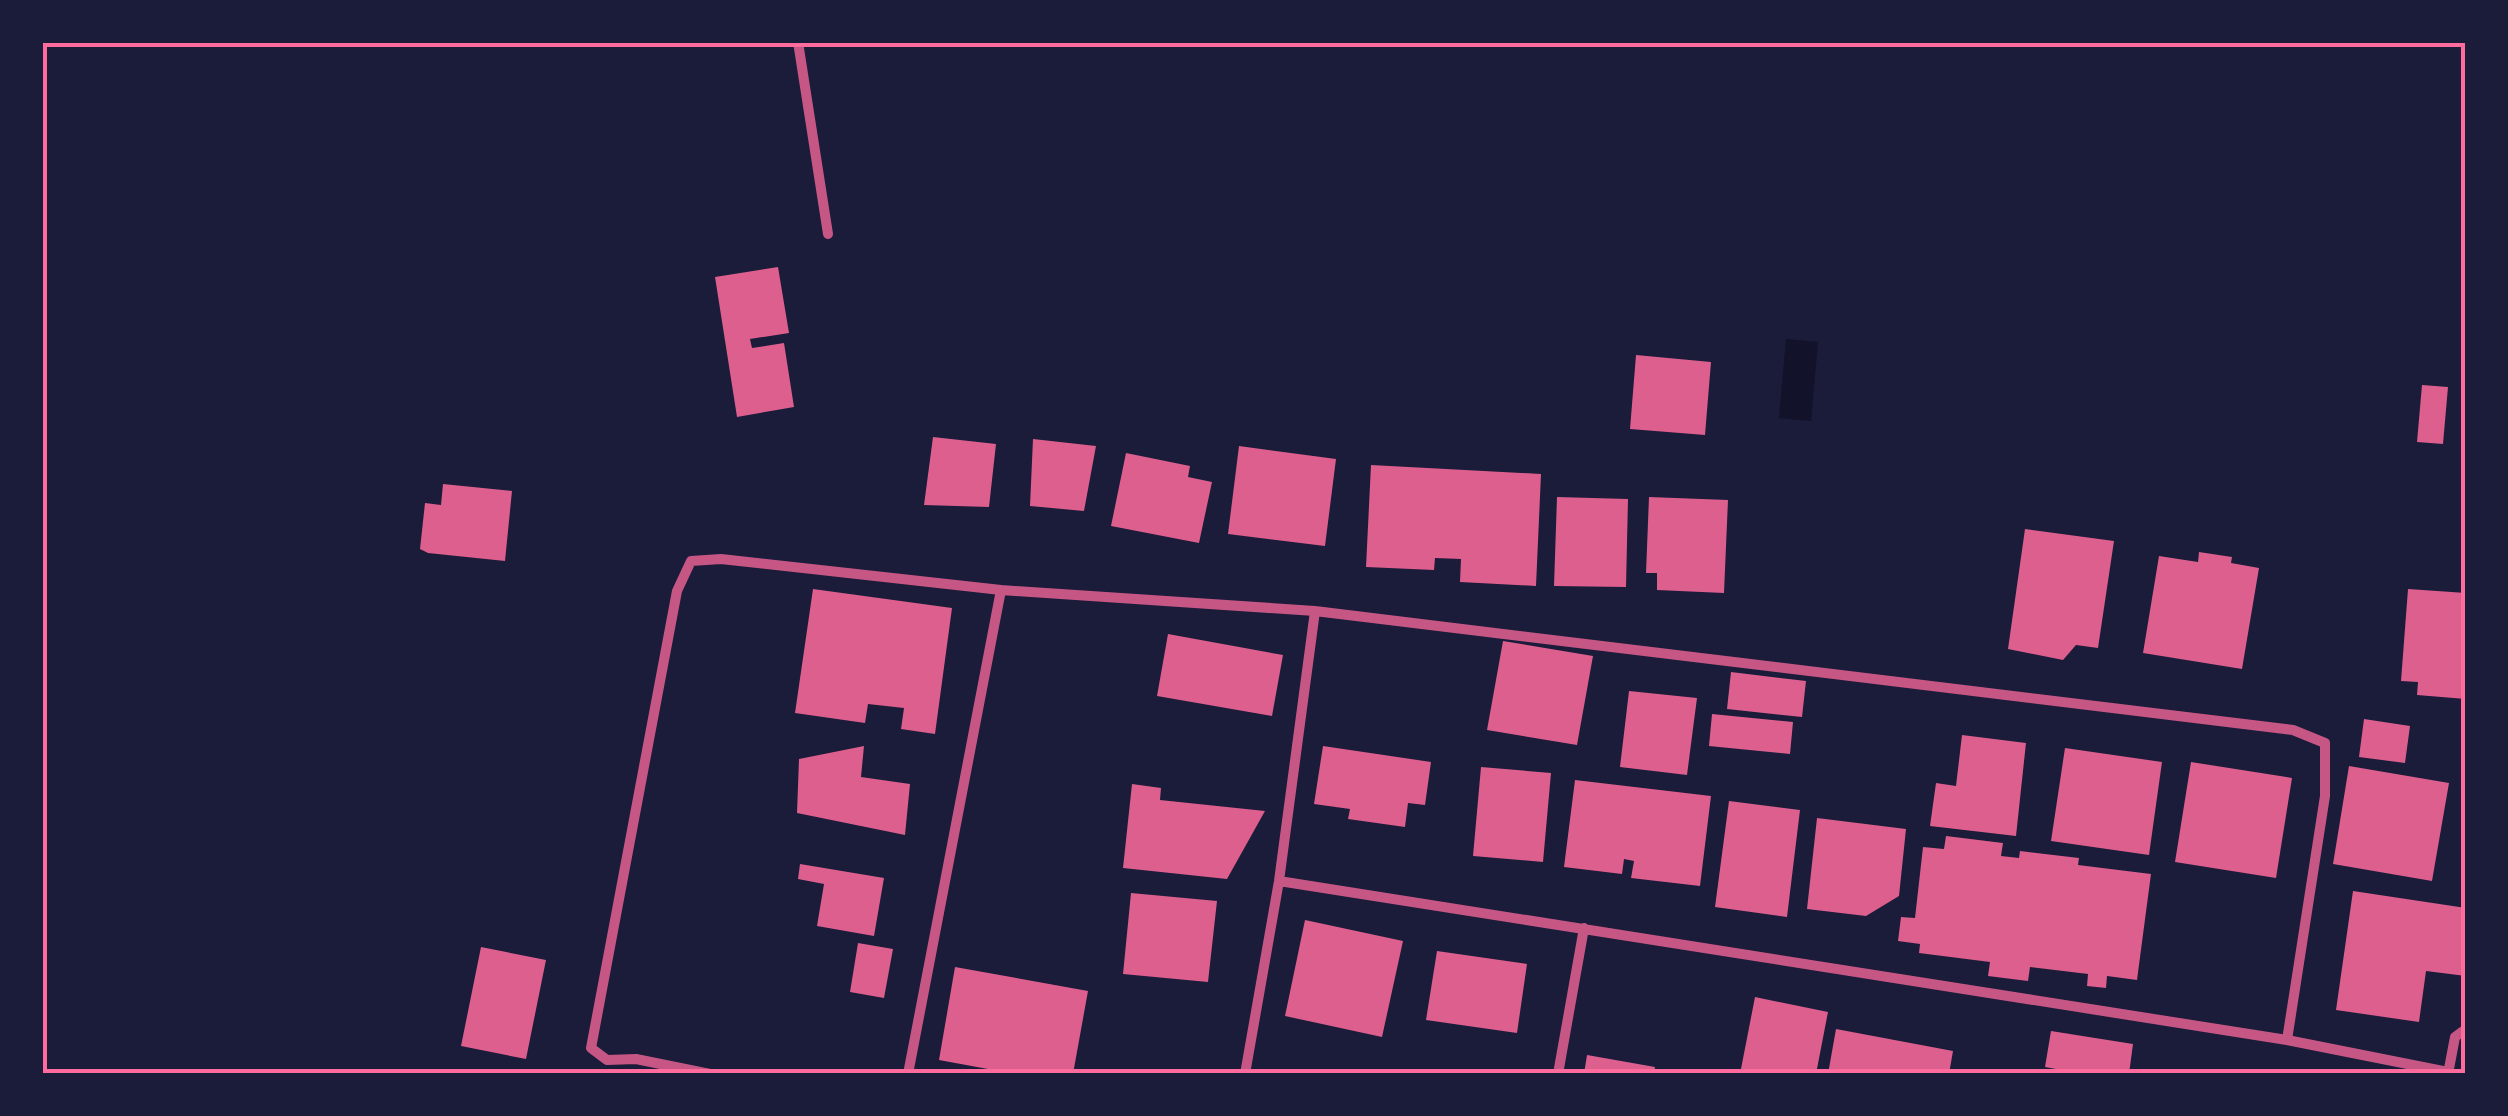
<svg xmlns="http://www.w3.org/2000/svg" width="2508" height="1116" font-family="Helvetica,sans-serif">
  <rect width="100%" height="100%" fill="#1b1b3a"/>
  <path fill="#12122b" d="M1786,339L1818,342L1811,421L1779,418Z"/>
  <path fill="#dd5f8e" d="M778,267L789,333L750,339L752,348L784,343L794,407L737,417L715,277Z
    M1636,355L1711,362L1705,435L1630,429Z
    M2422,385L2448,387L2443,444L2417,442Z
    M933,437L996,444L989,507L924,505Z
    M1033,439L1096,446L1084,511L1030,506Z
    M1239,446L1336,459L1325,546L1228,534Z
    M1126,453L1190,466L1188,477L1212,482L1199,543L1111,526Z
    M1371,465L1541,474L1536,586L1460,582L1461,559L1435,558L1434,570L1366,567Z
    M443,484L512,491L505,561L428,553L420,549L425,503L441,505Z
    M1557,497L1628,499L1626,587L1554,586Z
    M1649,497L1728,500L1724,593L1657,590V573H1646Z
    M2025,529L2114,541L2098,648L2076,645L2063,660L2008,649Z
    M2199,552L2232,557L2231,563L2259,568L2242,669L2143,653L2159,556L2198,562Z
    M813,589L952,608L935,734L901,729L904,708L868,704L865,723L795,713Z
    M2408,589L2466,593V699L2417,695L2418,682L2401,681Z
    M1168,634L1283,655L1272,716L1157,696Z
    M1503,641L1593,656L1577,745L1487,730Z
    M1731,672L1806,681L1802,717L1727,709Z
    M1629,691L1697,698L1687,775L1620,767Z
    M1712,714L1793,722L1790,754L1709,746Z
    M2364,719L2410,726L2405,763L2359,757Z
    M1962,735L2026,743L2016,836L1930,826L1936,783L1956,786Z
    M864,746L861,777L910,784L905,835L797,813L799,759Z
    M1323,746L1431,762L1425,805L1408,803L1405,827L1348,819L1350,809L1314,804Z
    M2065,748L2162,762L2149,855L2051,841Z
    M2191,762L2292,778L2276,878L2175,862Z
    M2349,766L2449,783L2432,881L2333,864Z
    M1481,767L1551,773L1543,862L1473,856Z
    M1575,780L1711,796L1700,886L1631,878L1634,861L1624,859L1622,874L1564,867Z
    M1132,784L1161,788L1160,800L1265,811L1227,879L1123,868Z
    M1729,801L1800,810L1787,917L1715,907Z
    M1817,818L1906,829L1899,896L1866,916L1807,909Z
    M1946,836L2003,843L2001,856L2019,858L2020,851L2079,858L2078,865L2151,874L2137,980L2107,976L2106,988L2087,986L2088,974L2030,967L2028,981L1988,976L1990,962L1919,953L1920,944L1898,941L1901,917L1915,918L1923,847L1944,849Z
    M800,864L884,878L874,936L817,926L824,884L798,879Z
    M2353,891L2466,908V976L2426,971L2419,1022L2336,1010Z
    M1131,893L1217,901L1208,982L1123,974Z
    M1305,920L1403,941L1382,1037L1285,1016Z
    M858,943L893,949L884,998L850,992Z
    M481,947L546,960L526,1059L461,1046Z
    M1437,951L1527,964L1517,1033L1426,1020Z
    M955,967L1088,991L1073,1074H1015L939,1060Z
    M1755,997L1828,1012L1816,1074H1740Z
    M1836,1029L1953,1051L1949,1074H1828Z
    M2051,1031L2133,1044L2129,1074H2083L2045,1067Z
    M1587,1055L1655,1067L1654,1074H1584Z"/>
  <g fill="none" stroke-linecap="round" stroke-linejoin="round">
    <path stroke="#c65784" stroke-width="10" d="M798,42L828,234
      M1279,881L2287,1040L2448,1072
      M710,1074L636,1059L607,1060L591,1048L677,591L691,561L721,559L1001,590L1315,611L2293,730L2325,743V796L2287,1040
      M908,1074L1001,590
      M1245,1074L1279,881L1315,611
      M1558,1074L1584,928
      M2448,1074L2455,1037L2466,1029"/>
  </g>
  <rect width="2508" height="1116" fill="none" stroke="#1b1b3a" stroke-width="90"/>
  <rect x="45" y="45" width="2418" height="1026" fill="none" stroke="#ff6b9d" stroke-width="4"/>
</svg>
